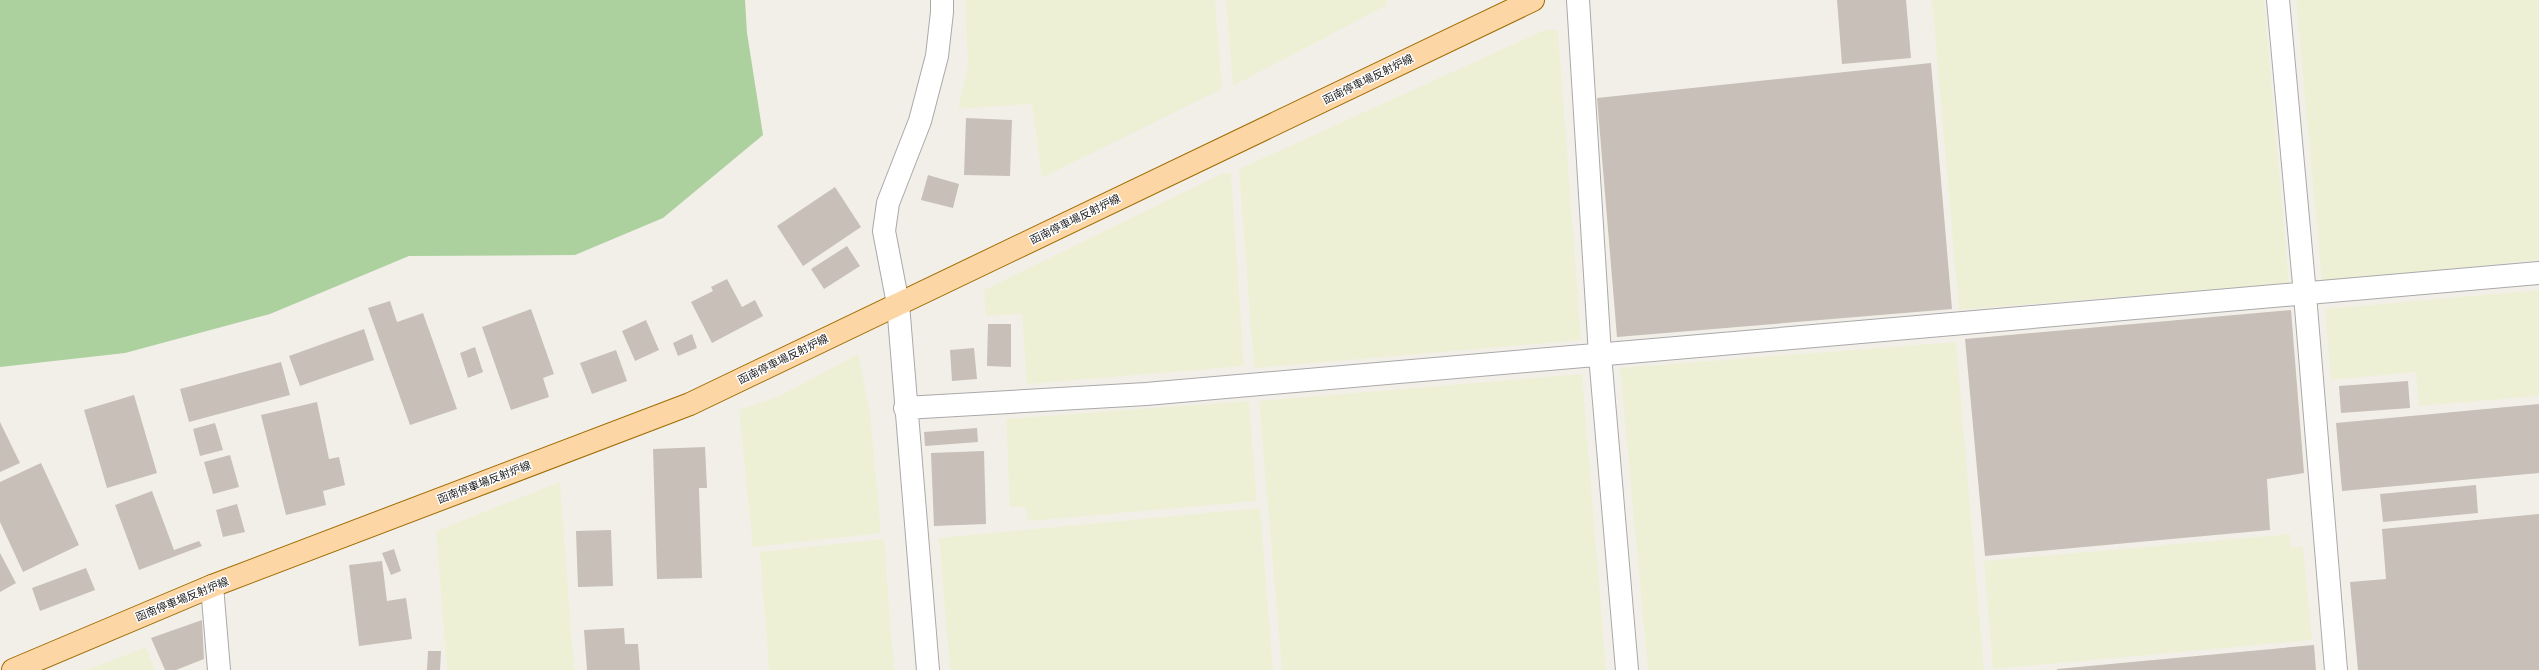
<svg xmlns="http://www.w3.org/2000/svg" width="2539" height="670" font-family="Poppins,'Noto Sans JP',sans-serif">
  <rect width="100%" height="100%" fill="#f2efe9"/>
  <path fill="#eef0d5" d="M965,0H1215L1222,89L1042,178L1032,104L958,109L968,65Z
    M1226,0H1386L1387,5L1233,86Z
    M1932,0H2264L2289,283L1959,310Z
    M2296,0H2539V260L2322,281Z
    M1547,29L1558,31L1581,340L1254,368L1239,169Z
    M1231,173L1244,366L1027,384L1022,314L986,316L984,290L1221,174Z
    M2539,290V396L2419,406L2416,372L2331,380L2325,309Z
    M1956,342L1984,670H1648L1620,368Z
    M858,354L870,412L881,533L753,547L739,410L780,396Z
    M1582,374L1606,670H1282L1259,401Z
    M1249,401L1257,501L1028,521L1025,507H1010L1006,419Z
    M560,482L574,670H447L436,531Z
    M1260,508L1273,670H950L939,538Z
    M2290,534L2291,548L2303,546L2312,640L1993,669L1984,561Z
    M884,539L894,670H769L760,552Z
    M146,647L155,670H87Z"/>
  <path fill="#add19e" d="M0,0H745L747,33L763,135L663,218L575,255L409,256L270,314L125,353L0,367Z"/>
  <path fill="#c7bfb8" d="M1837,0H1906L1911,58L1842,64Z
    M1931,63L1952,309L1617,337L1597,98Z
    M966,118L1012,120L1010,176L964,175Z
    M928,175L959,184L953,208L921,200Z
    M835,187L861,227L803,266L777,226Z
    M847,246L860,266L824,289L811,269Z
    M727,279L742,307L755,300L763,316L712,343L691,302L713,291L711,287Z
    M390,301L397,322L423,313L457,409L410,425L368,308Z
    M531,309L554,374L543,378L549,397L511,410L482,327Z
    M2291,310L2304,473L2267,479L2270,530L1985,556L1965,339Z
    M646,320L659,350L635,361L622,331Z
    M988,324H1011V367L987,366Z
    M364,329L374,360L300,386L289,356Z
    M692,334L697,348L678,356L673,343Z
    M475,347L483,372L468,378L460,353Z
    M974,348L977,379L952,381L950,350Z
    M616,350L627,381L592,394L580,363Z
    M281,362L290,395L189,422L180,389Z
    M2408,381L2410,408L2341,413L2339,386Z
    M134,395L157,473L107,488L84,410Z
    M317,402L329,459L339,457L345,485L323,491L326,505L286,515L261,415Z
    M2539,404V473L2342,491L2336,423Z
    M0,422L20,463L0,472Z
    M215,423L223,450L200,456L193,429Z
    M977,428L978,442L925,446L924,432Z
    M705,447L707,488H699L702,578L657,579L653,449Z
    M984,451L986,524L934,526L931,453Z
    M230,455L239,487L213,494L204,462Z
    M41,463L79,545L23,572L0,522V482Z
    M2476,485L2478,513L2383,522L2380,494Z
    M152,491L174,550L199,541L202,546L139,570L115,505Z
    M237,504L245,532L223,537L216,510Z
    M2539,514V670H2358L2350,582L2386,579L2382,529Z
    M611,530L613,586L578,587L576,531Z
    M394,549L401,571L391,575L382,553Z
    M0,553L16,583L0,592Z
    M382,561L387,601L406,598L412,639L359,646L349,565Z
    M86,568L95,590L40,611L32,588Z
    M202,620L204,659L176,670H165L151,638Z
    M624,628L625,644H638L640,670H587L584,630Z
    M2314,645L2316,670H2057V669Z
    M428,651H441L440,670H427Z"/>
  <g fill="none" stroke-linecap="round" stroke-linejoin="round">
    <g stroke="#a9a9a9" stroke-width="24">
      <path id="minor" d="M1578,0L1600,355L1627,670
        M2278,0L2305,295L2336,670
        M905,408L1146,394L2539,273
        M212,586L219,670
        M928,670L898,304L884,231L888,203L920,121L937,56L942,12V0"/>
    </g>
    <g stroke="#a06b00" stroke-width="24">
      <path id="major" d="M13,670L212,586L690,404L1533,0"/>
    </g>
    <use href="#minor" stroke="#fff" stroke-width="22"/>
    <use href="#major" stroke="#fcd6a4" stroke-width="22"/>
  </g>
  <g text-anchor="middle" stroke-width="3" stroke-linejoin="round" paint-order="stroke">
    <g font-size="11" fill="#222" stroke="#fff">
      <text transform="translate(1368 79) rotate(-26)" y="4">函南停車場反射炉線</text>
      <text transform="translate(1075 219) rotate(-26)" y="4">函南停車場反射炉線</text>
      <text transform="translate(783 359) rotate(-26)" y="4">函南停車場反射炉線</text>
      <text transform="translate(484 482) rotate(-21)" y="4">函南停車場反射炉線</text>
      <text transform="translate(182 599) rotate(-22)" y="4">函南停車場反射炉線</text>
    </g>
  </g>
</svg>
